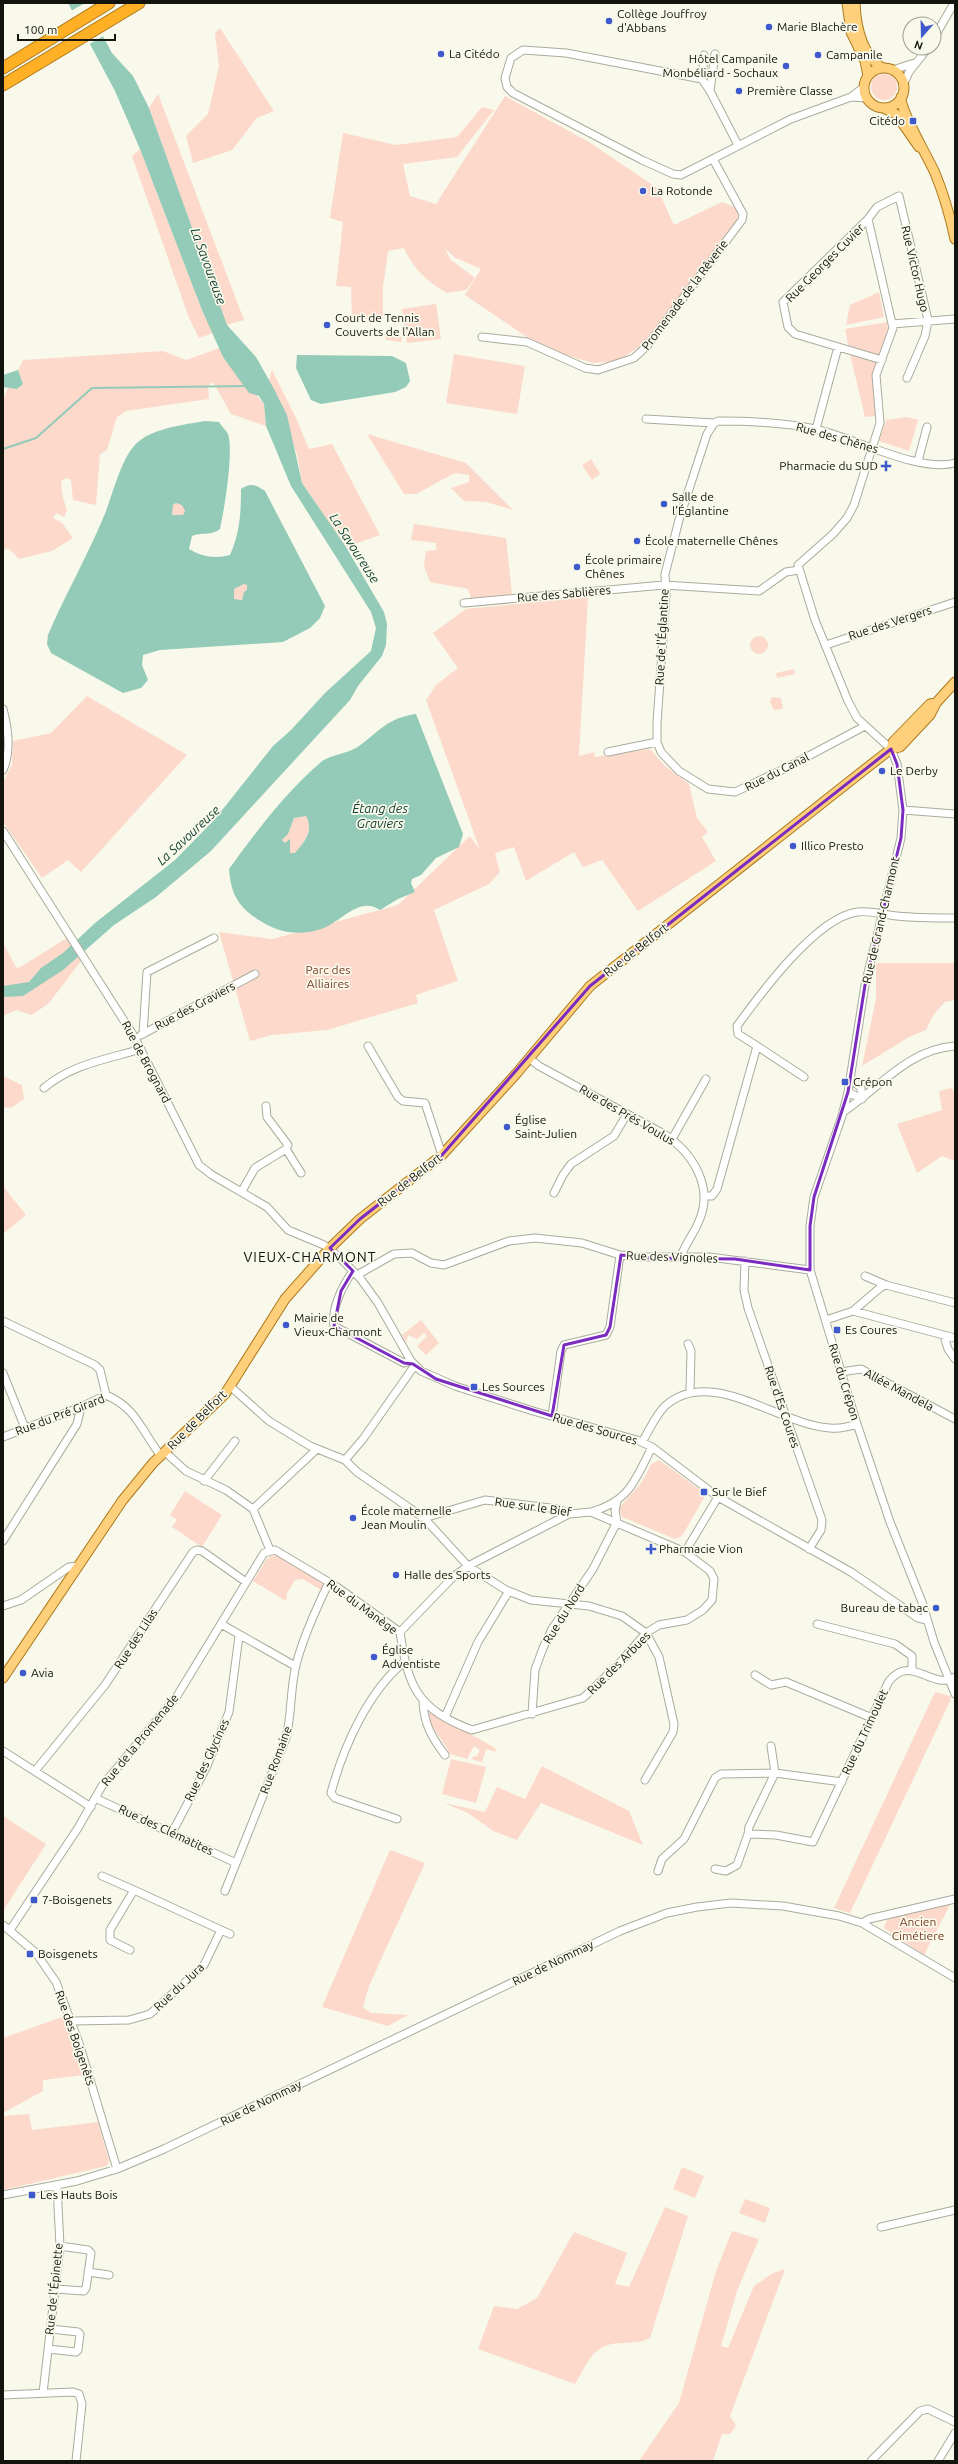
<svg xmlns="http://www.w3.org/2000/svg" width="958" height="2464" font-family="Ubuntu,sans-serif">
  <rect width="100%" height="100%" fill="#f8f9ea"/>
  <path fill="#fcd9cb" d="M220,28L274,111L257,118L232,150L193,163L186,136L208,114L219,66L215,33Z
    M871 87a13 13 0 1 1 26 0a13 13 0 1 1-26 0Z
    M158,94L244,320L227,325L222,313L149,108Z
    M505,96L589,142L657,188L674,225L722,202L737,208L738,221L644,344L617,361L593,363L563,354L531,340L465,295L481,269L454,257L445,248L450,259L475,278L466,290L447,293C428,282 413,269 404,248L388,251L383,287V319H352L351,287L336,286L343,222L330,218L343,133L396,145L457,137L482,107L494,110L457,157L403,164L410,196L436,204Z
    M140,149L202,310L213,333L199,338L189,318L132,156Z
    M879,292L884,317L846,325L850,305Z
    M436,304L441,339L407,343L402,309Z
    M887,322L888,331L879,355L848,345L845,329Z
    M385,335L402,337L401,342L386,340Z
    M220,348L223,357L264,404L266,426L231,414L213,382L208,386L209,399L126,411L117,417L107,450L100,454L96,505L73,500L71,480L66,478L61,481L63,498L67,510L64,517L56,513L53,518L62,523L73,538L52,551L19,559L8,548L3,550V399L9,386L17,389L23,384L18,370L23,360L163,351L186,360Z
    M454,354L525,366L517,414L446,403Z
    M850,354L879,363L877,416L865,417Z
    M272,370L297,420L309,449L332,444L380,535L346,547L302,483L297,454L269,380Z
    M907,417L918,420L909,451L879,441L886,420Z
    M367,434L466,463L513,510L486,502L464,501L451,488L469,482V475L455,473L416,494H404Z
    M591,459L600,474L592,480L582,465Z
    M171 510a7 7 0 1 1 14 0a7 7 0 1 1-14 0Z
    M414,524L506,538L512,594L471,598L468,589L430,582L424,566L426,551L436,550V543L411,540Z
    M244,584L247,585V590L244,592L242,600L234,599V589Z
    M588,597L579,756L594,752L595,757L650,749L665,766L689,784L697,818L708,832L702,837L716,861L638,911L602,860L583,867L574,852L526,881L514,847L495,853L500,872L489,884L434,910L458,981L416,995L418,1003L327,1030L272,1035L250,1041L219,932L272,939L398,905L470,836L480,850L426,700L436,685L458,668L433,633L466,609Z
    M750 645a9 9 0 1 1 18 0a9 9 0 1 1-18 0Z
    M794,669L795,674L777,678L776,673Z
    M87,696L187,755L81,872L68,860L42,878L3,822V782L12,765L13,741L51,733Z
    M772,697L781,698L783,709L774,710L770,702Z
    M306,815C314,831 305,841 295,853H290V839L285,843L282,840L288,834L294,818Z
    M67,938L81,961L49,1003L32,1015L16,1010L3,1016V943L17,969Z
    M876,963H955V1000L945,1002L934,1014L926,1030L909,1037L862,1066L876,999Z
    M3,1076L22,1085L24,1099L11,1108L3,1107Z
    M952,1088L955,1095V1161L942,1156L917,1173L897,1124L942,1110L939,1091Z
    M3,1186L26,1215L3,1234Z
    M421,1320L439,1343L426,1355L417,1346L427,1336L424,1333L417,1339L408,1335L406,1342L402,1335Z
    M659,1460L704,1493V1498L682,1536L675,1539L622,1517L619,1508L642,1482L651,1464Z
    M185,1491L222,1515L202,1547L172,1527L177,1520L170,1515Z
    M272,1556H278L321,1582L323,1585L321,1590L303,1579L295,1580L287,1593L286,1601L253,1581L267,1559Z
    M935,1692L950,1696L951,1699L850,1913L834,1908Z
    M432,1712L495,1748L496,1752L486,1749L482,1762L471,1759L474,1756L476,1757L480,1750L474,1746L467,1759L450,1754C444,1740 431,1731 428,1714Z
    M451,1759L486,1767L476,1803L442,1794Z
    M542,1766L629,1811L643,1845L541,1803L517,1840L493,1831L468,1813L444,1803L485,1812L497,1787L525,1799Z
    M3,1816L46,1844L3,1911Z
    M390,1850L425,1863L369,1986L363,2007L371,2013L408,2015L388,2026L322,2007Z
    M951,1903L924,1955L884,1928L887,1919Z
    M65,2016L85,2075L43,2080V2091L3,2113V2038Z
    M29,2114L32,2130L98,2122L109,2161L107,2166L3,2190V2116Z
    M682,2167L704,2176L695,2198L673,2189Z
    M745,2199L770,2208L765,2223L739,2213Z
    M665,2207L688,2216L650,2338C641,2343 634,2342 623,2343C593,2343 589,2361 575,2384L478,2349L494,2306L517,2309L537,2298L574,2232L627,2253L615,2284L629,2287Z
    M732,2231L759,2239L737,2291L721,2346L728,2348L754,2286L773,2273L785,2269L730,2416L736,2426L730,2434H722L713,2461H639L679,2403L716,2271Z"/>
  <path fill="#94cab8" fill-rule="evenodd" d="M68,3H85L112,53L133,76L149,108L227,325L256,357L274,389L287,415L302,483L346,547L384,612L387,624L386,645L382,656L358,686L350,700L211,851L156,897L114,925L63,970L23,996L3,997V986L29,982L41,968L63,953L95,923L175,860L215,819L273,746L291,730L325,693L371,651L376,628L371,612L291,486L266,426L264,404L259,396L249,393L223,357L202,310L140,149L115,91Z
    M297,355L392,356L406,363L410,381L406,387L395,392L321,404L311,400L296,368Z
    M18,370L23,384L17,389L3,387V375Z
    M205,421L219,422C221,426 226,430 228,434C234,452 224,511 220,529C211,536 201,532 192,536L189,549C202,557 215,559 230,555C240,533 241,512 241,489C251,482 256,485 265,491L325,606L320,618L310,628L283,642L160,650L143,655L142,665L148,680L141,688L123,693L51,653L47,644L48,635C65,595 87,557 104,516C112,497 120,462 134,446C150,428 183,425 205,421ZM176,503L182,505L185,511L183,515H172L173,505ZM244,584L247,585V590L244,592L242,600L234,599V589Z
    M416,714L463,834L459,847L436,858L421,875L412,879L411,883L415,892L398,899L380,910C359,895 340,923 321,929C297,937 277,932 257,919C237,905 231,893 229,869C256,832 285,793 320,763C328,755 348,754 359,746C380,731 387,718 416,714ZM306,816C314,831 305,841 295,853H290V839L285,843L282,840L288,834L294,818Z"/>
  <path fill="#f8f9ea" d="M85,3H87L105,35L88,45L71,11Z"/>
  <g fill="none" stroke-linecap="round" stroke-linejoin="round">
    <path stroke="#94cab8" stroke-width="2" d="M3,449L36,438L92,388L247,386"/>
    <g stroke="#aaab9d" stroke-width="9">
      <path id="minor" d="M934,38L954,3
        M715,54L710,91L738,145
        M704,55L702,79L710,91
        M893,70L917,62
        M702,79L566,53L523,50L511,58L505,78L507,87L513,93L642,160L673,174L681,175L791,119L851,97L864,87
        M903,85L909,72L928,48
        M851,97L867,98
        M868,219L893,328L876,375L880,423L854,505L847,518L833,534L798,565L815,620L848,701L857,718L891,749L897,764L903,810L901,838L865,985L848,1092L842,1116L814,1197L810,1226V1270L857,1424L890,1522L922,1602L934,1642L955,1694
        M892,324L955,319
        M482,337L527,342L585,368L598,370L634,358L647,346L742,220L743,214L713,159
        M882,360L795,334L788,327L783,302L868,219L877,207L899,196L928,320L925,336L907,378
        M646,419L714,423L718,421C751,421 782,422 815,429C852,437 919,473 955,463
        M714,423L707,434L679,520L665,574L666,595L657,723V742L661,752L679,771L708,789L735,792L784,769L865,726
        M816,429L838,347
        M918,461L927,427
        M464,603L664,585L759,591L786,572L799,570
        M826,645L955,602
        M3,709C8,728 12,751 3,770
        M608,752L657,742
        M903,810L955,814
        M3,831L135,1038L199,1165L212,1175L267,1207L288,1230L324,1245L338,1256L360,1278L378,1303L411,1361L421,1371L455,1386L533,1411L637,1440L652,1447L718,1497L851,1572L918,1618L927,1620
        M143,1034L147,972L214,938
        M141,1035L255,974
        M368,1046L398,1097L403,1101L425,1103L442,1155
        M757,1046L738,1034L737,1026C761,993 816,918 857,912C871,910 884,915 897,916C916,918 936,918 955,918
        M529,1058L539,1066L664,1134C693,1153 714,1187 699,1221C694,1234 684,1245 681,1257
        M44,1088C72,1064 108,1059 141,1049
        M848,1092L862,1099L861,1088L850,1078
        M843,1112C879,1088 909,1049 955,1046
        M672,1139L706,1079
        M286,1149L301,1173
        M242,1191L255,1168L286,1149L288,1145L267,1117L266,1106
        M554,1193L563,1175L571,1164L614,1136L627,1114
        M705,1196H712L717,1189L757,1046L804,1077
        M745,1261L744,1290L748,1308L822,1520L821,1530L809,1549
        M353,1271C343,1285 331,1308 334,1326L404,1363L411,1361
        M357,1275L394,1254L412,1253L431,1263L444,1265L509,1241L535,1238L582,1243L620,1255L639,1257H709L810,1270
        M865,1276L886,1285
        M853,1311L955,1338
        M826,1320L853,1311L881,1287L886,1285L955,1303
        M3,1321L95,1365L100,1370L106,1395
        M944,1336L948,1349L955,1359
        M688,1344L691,1351L690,1392
        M841,1372L861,1369L955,1419
        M3,1373L25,1428
        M230,1386L269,1421L310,1446L345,1460L357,1472L424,1518L468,1566L506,1590L531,1600L589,1606L622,1616L646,1633L659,1657L674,1724L673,1732L645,1780
        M552,1416L561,1351L564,1345L606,1335L610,1327L620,1255
        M3,1437L81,1407L106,1395C137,1408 142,1432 161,1456
        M642,1442C649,1431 655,1416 665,1406C711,1365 779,1425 830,1428C839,1429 848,1427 857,1424
        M165,1452L186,1471L226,1490L253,1509L270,1550
        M345,1460L363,1439L415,1365
        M204,1481L235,1441
        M253,1509L317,1449
        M591,1512C630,1501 635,1480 652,1447
        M617,1522L615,1511L617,1501
        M3,1541L77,1424L81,1407
        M685,1552L718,1497
        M3,1606L21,1600L69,1567L78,1566
        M221,1624L295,1666
        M817,1624L895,1644L912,1656V1670
        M400,1632L453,1577L468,1566L569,1514
        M755,1675L771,1685L786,1682L872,1718
        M423,1702C424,1724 432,1738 445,1755
        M532,1714L535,1670L543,1648L552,1629L593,1569L617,1522
        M445,1717L478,1642L509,1591
        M771,1746L775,1773
        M3,1751L91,1807
        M35,1771L105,1685L193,1552L197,1550L202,1551L246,1582
        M775,1773L749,1827L748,1834L776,1835L813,1842L889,1681C912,1653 931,1691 955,1677
        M95,1798L236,1863
        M397,1819L335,1798L331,1793C343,1748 367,1693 404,1662
        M172,1833L206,1768L229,1712L239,1636
        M715,1869L726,1871L737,1865L748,1834
        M658,1871L662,1859L684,1839L715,1778L721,1774L775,1773L842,1782
        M102,1876L134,1890
        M225,1891L286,1738C292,1714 290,1689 296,1665C303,1637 316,1609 329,1582
        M862,1923L869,1919L955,1899
        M3,1925L36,1953L56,1982L79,2043L117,2169
        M10,1930L78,1828L102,1786L177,1696L264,1553L275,1550L337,1587L400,1632C408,1687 417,1709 472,1730L583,1698L617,1666L646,1633L659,1625L687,1620L703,1610L712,1600L714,1579L710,1571L685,1552L591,1512L569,1514L558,1509L485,1500L424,1518
        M221,1930L230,1934
        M72,2021L129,2020L150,2014L204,1965L221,1930L134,1890L110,1930V1940L130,1950
        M3,2195L77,2181L117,2169L164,2149L620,1931L667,1913L697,1907L731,1903L783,1906L839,1916L862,1923L955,1978
        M881,2227L955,2210
        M88,2272L109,2275
        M55,2289L84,2291L86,2288L91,2253L88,2250L60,2246
        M48,2349L76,2352L78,2350L80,2334L78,2332L51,2329
        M43,2393L60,2246L57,2186
        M3,2395L73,2392L79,2394L82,2404L76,2461
        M871,2461L920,2411L928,2409L955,2422
        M938,2461L955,2433"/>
    </g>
    <g stroke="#ad791d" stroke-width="11">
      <path id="major" d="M847,3L851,32L865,61L868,76
        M855,3C856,26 862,54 882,68
        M864 88a20 20 0 1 1 40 0a20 20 0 1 1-40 0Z
        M901,97C900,111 928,157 935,173C944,195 950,216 955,239
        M883,108L896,114L919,147
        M891,749L893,742L930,704L936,703
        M3,1678L122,1501L153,1463L225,1394L285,1299L330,1248L360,1219L442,1155L516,1074L590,986L873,763L891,749L900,747L930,715L936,703L955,682"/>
    </g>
    <g stroke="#ad791d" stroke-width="13">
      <path id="highway" d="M3,68L109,3
        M3,85L139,3"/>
    </g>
    <use href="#minor" stroke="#fff" stroke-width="7"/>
    <use href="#major" stroke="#ffd07c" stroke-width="9"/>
    <use href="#highway" stroke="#ffb024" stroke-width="11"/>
  </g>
  <path fill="none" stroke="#7b2cbf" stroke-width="3" stroke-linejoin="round" d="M891,749L897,764L903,810L901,838L865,985L848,1092L814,1197L810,1226V1270L735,1259L650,1258L621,1255L610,1327L606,1335L564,1345L552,1416L436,1379L413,1364L404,1363L334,1326L341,1291L353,1271L330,1248L360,1219L442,1155L590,986Z"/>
  <g fill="#3d59cb" stroke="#f8f9ea" stroke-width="1.5">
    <circle cx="609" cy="21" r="4"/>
    <circle cx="769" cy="27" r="4"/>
    <circle cx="441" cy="54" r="4"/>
    <circle cx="818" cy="55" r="4"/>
    <circle cx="786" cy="66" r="4"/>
    <circle cx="739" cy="91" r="4"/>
    <rect x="909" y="117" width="8" height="8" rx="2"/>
    <circle cx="643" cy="191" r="4"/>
    <circle cx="327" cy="325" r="4"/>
    <path d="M884 460h4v4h4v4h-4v4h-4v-4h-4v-4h4z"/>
    <circle cx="664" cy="504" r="4"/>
    <circle cx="637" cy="541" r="4"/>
    <circle cx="577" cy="567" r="4"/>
    <circle cx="882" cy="771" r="4"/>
    <circle cx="793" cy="846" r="4"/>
    <rect x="841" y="1078" width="8" height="8" rx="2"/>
    <circle cx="507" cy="1127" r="4"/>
    <circle cx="286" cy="1325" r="4"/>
    <rect x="833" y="1326" width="8" height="8" rx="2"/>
    <rect x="470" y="1383" width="8" height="8" rx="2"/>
    <rect x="700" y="1488" width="8" height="8" rx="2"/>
    <circle cx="353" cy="1518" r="4"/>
    <path d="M649 1543h4v4h4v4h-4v4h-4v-4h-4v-4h4z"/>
    <circle cx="396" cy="1575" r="4"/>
    <circle cx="936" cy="1608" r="4"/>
    <circle cx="374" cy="1657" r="4"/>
    <circle cx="23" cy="1673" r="4"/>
    <rect x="30" y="1896" width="8" height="8" rx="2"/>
    <rect x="26" y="1950" width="8" height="8" rx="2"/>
    <rect x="28" y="2191" width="8" height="8" rx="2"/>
  </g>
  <g text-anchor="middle" stroke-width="3.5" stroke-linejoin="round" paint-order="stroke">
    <g font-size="12" fill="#14140f" stroke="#f8f9ea" text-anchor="start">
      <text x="617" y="18">Collège Jouffroy<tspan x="617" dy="14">d'Abbans</tspan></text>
      <text x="777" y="31">Marie Blachère</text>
      <text x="449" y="58">La Citédo</text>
      <text x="826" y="59">Campanile</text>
      <text x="778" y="63" text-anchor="end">Hôtel Campanile<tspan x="778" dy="14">Monbéliard - Sochaux</tspan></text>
      <text x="747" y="95">Première Classe</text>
      <text x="905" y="125" text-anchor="end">Citédo</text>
      <text x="651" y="195">La Rotonde</text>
      <text x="335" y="322">Court de Tennis<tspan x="335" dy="14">Couverts de l'Allan</tspan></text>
      <text x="878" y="470" text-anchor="end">Pharmacie du SUD</text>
      <text x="672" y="501">Salle de<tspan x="672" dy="14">l'Églantine</tspan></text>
      <text x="645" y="545">École maternelle Chênes</text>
      <text x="585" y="564">École primaire<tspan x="585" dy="14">Chênes</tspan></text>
      <text x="890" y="775">Le Derby</text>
      <text x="801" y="850">Illico Presto</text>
      <text x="853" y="1086">Crépon</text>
      <text x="515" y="1124">Église<tspan x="515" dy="14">Saint-Julien</tspan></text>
      <text x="294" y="1322">Mairie de<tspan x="294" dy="14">Vieux-Charmont</tspan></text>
      <text x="845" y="1334">Es Coures</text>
      <text x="482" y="1391">Les Sources</text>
      <text x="712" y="1496">Sur le Bief</text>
      <text x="361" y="1515">École maternelle<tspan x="361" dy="14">Jean Moulin</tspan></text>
      <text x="659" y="1553">Pharmacie Vion</text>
      <text x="404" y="1579">Halle des Sports</text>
      <text x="928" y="1612" text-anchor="end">Bureau de tabac</text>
      <text x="382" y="1654">Église<tspan x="382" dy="14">Adventiste</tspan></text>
      <text x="31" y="1677">Avia</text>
      <text x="42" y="1904">7-Boisgenets</text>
      <text x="38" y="1958">Boisgenets</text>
      <text x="40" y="2199">Les Hauts Bois</text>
    </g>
    <g font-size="12" fill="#14140f" stroke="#f8f9ea">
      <text transform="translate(825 263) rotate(-45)" y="4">Rue Georges Cuvier</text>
      <text transform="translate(915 269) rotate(77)" y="4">Rue Victor Hugo</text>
      <text transform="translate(685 295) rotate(-53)" y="4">Promenade de la Rêverie</text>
      <text transform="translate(837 438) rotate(16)" y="4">Rue des Chênes</text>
      <text transform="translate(564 594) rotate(-5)" y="4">Rue des Sablières</text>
      <text transform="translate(890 623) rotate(-18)" y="4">Rue des Vergers</text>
      <text transform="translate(662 637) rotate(-87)" y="4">Rue de l'Églantine</text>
      <text transform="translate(777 772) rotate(-27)" y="4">Rue du Canal</text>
      <text transform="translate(881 920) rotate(-77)" y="4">Rue de Grand-Charmont</text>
      <text transform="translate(636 950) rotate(-38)" y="4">Rue de Belfort</text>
      <text transform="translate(195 1006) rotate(-28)" y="4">Rue des Graviers</text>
      <text transform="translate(146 1062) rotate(62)" y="4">Rue de Brognard</text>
      <text transform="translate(627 1115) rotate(30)" y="4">Rue des Prés Voulus</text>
      <text transform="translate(410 1180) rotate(-38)" y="4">Rue de Belfort</text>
      <text transform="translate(672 1257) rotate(2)" y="4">Rue des Vignoles</text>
      <text transform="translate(844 1382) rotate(73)" y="4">Rue du Crépon</text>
      <text transform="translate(899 1390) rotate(28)" y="4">Allée Mandela</text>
      <text transform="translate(782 1407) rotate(71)" y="4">Rue d'Es Coures</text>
      <text transform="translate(60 1415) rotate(-21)" y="4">Rue du Pré Girard</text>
      <text transform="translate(197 1420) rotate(-45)" y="4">Rue de Belfort</text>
      <text transform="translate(595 1429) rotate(16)" y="4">Rue des Sources</text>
      <text transform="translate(533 1507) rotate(8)" y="4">Rue sur le Bief</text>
      <text transform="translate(362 1607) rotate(36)" y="4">Rue du Manège</text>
      <text transform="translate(564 1614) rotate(-58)" y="4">Rue du Nord</text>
      <text transform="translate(136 1639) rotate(-57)" y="4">Rue des Lilas</text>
      <text transform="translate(619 1663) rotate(-45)" y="4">Rue des Arbues</text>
      <text transform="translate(865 1732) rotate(-65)" y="4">Rue du Trimoulet</text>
      <text transform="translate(140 1740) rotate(-51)" y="4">Rue de la Promenade</text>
      <text transform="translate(207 1760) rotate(-65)" y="4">Rue des Glycines</text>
      <text transform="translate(276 1760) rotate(-70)" y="4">Rue Romaine</text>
      <text transform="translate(166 1830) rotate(25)" y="4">Rue des Clématites</text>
      <text transform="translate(553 1963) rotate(-26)" y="4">Rue de Nommay</text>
      <text transform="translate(179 1987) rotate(-43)" y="4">Rue du Jura</text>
      <text transform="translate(75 2038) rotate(71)" y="4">Rue des Boigenêts</text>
      <text transform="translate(261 2103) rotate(-26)" y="4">Rue de Nommay</text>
      <text transform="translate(54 2289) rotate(-84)" y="4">Rue de l'Épinette</text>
    </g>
    <g font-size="12" fill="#7c4027" stroke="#f8f9ea">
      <text x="328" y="974">Parc des<tspan x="328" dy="14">Alliaires</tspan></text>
      <text x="918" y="1926">Ancien<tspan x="918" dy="14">Cimétiere</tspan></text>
    </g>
    <g font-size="13" font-style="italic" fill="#134235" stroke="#f8f9ea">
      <text transform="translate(209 266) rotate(70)" y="5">La Savoureuse</text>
      <text transform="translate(355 548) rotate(57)" y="5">La Savoureuse</text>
      <text x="380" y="813">Étang des<tspan x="380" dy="15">Graviers</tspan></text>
      <text transform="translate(188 835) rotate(-43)" y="5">La Savoureuse</text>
    </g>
    <g font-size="14" letter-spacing="1" fill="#14140f" stroke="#f8f9ea">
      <text x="310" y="1262">VIEUX-CHARMONT</text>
    </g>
  </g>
  <rect width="958" height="2464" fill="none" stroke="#14140f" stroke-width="8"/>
  <g transform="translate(922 36) rotate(200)"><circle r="19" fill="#f8f9ea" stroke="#9d9d92"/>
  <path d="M0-3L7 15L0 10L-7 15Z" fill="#3d59cb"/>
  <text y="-6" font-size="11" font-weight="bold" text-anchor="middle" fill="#14140f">N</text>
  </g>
  <path d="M18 34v6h97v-6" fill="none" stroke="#14140f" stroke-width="2"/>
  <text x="24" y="34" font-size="12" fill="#14140f" stroke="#f8f9ea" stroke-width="3" paint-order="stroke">100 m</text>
</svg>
